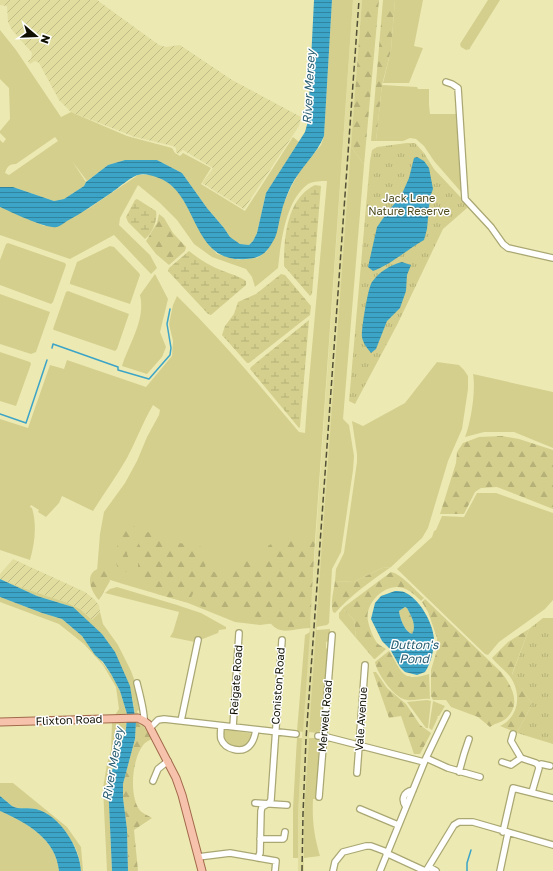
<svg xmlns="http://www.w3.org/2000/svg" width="553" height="871" font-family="'Golos Text',sans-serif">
  <defs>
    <pattern id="industrial-furrows" width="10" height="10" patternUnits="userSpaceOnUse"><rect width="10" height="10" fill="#e1dd9f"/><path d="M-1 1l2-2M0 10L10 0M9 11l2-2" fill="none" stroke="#c0bc87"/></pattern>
    <pattern id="forest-firs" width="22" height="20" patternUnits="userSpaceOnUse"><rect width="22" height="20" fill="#d4cf8d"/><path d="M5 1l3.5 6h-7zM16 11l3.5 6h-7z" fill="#b5b178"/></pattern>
    <pattern id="wetland-marsh" width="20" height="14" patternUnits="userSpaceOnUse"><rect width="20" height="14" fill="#d4cf8d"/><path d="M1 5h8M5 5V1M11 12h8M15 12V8" fill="none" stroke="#b5b178"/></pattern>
    <pattern id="park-tufts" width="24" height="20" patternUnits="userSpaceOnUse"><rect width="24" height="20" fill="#d4cf8d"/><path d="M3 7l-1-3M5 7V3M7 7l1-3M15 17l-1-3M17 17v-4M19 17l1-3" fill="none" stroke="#b5b178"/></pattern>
    <pattern id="water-rules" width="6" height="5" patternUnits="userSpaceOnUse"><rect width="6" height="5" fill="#3ca4c7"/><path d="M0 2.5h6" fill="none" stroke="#31849f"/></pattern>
  </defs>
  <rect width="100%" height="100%" fill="#ece9b3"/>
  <path fill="#e1dd9f" d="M353,0H362L309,739L304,812V871H298V815L302,738Z"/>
  <path fill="url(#industrial-furrows)" d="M0,0H97L159,45L166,47L180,45L232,80L301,117L299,126L244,209L202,183L213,168L183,150L178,154L176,152V148L173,146L135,137L71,112L59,100L39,63L35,61L30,64L28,61L31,59L32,53L12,30L8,22L7,6L0,5Z
    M13,559L85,592L94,599L99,605L100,612L92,620L80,609L68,603L20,587L0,579V574Z"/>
  <path fill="#d4cf8d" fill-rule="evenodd" d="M332,0H353L315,541H310L276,623L260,625L235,622L188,603L123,584L104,578L97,571L100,534L104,512L125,483L137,461L147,437L159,415L160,410L153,405C143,422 136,441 127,458C117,476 104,493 93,511L62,496L59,503L46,517L38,512L39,510L31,505L30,507L32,508C37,525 35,542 30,560L0,550V419L28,428L50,365L64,369L67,360L146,387L172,356L173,341L169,324L173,305L177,296C221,339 260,386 299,432L305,433L307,403L327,181C321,181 314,181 308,184C285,201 281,242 278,268L255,287L252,277L246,269L212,257L194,244L177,220L160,203L138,185L120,218L119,225L150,255L157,268L151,274L114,235L70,259L0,235V207L44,226L88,209L138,175H152L162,178L177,190L185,203L209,245L217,254L239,260L257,258L267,251L280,216L284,203L292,185L302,168L321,145L324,136Z
    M395,0H423L414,46L423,48L409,83H383L391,50Z
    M488,0H500L470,48V49L466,50L461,47L460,44Z
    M0,30L16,50L61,117L71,112L127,136L172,148L175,153L180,156L183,153L211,168L201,184L245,211L293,137L299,142L266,193L257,233L253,241L249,245L240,244L230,237L224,228L207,208L182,173L157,160H125L108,165L87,181L72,161L86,182L84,186L64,199L54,201L13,187H0V140L3,143L6,139L0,133V131L10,119L9,88L0,79ZM55,137L58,141L9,175L5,173C7,167 9,164 16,164Z
    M382,85L417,87L418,89H429V105L430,114H458L462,193L434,161L424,146L416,139L410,138L403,141H376Z
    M351,146L364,165L343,419L349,425L354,456L353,470L341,552L332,569L329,623L327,625L316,627Z
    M8,243L65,263L66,265L53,302L51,304L0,285V260L6,244Z
    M110,246L114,247L139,273L140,275L130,304L70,284V282L77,262Z
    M155,274L168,299L160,332L166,347L162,357L147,374L122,366C129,344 146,319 140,295Z
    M68,291L129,314L117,349L115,351L54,330L53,329L66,292Z
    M0,294L50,312L36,352L31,354L0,344Z
    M0,352L30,362L31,364L16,406L0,401Z
    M437,362L459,365L464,370L468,376V389L462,429L448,461L428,528L422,538L391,567L382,568L354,582L335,581L336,569L344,553L357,462V454L352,421L363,426L405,403Z
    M473,374L553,392V448L514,432H484L465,437C471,422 476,390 473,374Z
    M477,493H496L553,513V600L545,609L499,642L488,655L485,654L397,569L432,537L434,531L436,530L442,516L464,517Z
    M0,579L20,587L68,603L80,609L92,620L100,612L103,624L118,645L131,671L134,679L139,710L137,711L138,714H135L132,697L73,607L37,596Z
    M117,587L177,605L201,613L226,627V629L219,630L218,633L195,642L170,637L173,632L179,612L105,593L110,589Z
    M0,597L42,613L62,619L82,636L111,674L120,691L127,714L115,715L119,709L116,687L103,665L84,644L59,624L0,602Z
    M344,607V610L354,620L356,638L339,618V613Z
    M330,629V641L326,642V648L328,650L322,729L318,733L309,732L316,630Z
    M310,632L303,732L297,731L305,635Z
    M427,700L431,701L428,728H426L407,702Z
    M433,701L445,706L439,716H437L438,717L432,730L429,728Z
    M112,722L126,723V729L108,783L112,871H107L103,788L107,764L111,750Z
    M223,729L254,734C250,748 235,752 225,741Z
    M297,738H302L298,815V858H293V808Z
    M309,738H321L322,740L317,799H313C312,820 314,836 320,856L304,858V812Z
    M0,783H13L67,827L81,847L83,871H81C80,847 66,829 47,816C44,814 40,810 36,809C29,807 20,810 12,806C8,803 4,799 0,796Z
    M0,811C27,823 56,839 59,871H0Z"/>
  <path fill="url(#forest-firs)" d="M362,0H379L364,165L351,146Z
    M383,0H395L391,50L382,85L376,141H371Z
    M159,214L164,218L173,233L186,247L185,251L169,265L156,254L146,241L157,223Z
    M502,436L519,439L553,450V509L497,487L481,488L475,492L464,514H440L456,463L457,452L463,443L479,437Z
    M131,525L134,526L138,534C135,542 130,547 127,554L133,568L128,572L121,571C120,570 118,568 117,566C114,559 119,532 125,527C127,524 128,525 131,525Z
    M153,531L160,536L172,542L200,546C205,556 211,566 199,573L192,596L186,602L157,594L141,583L138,573V559L133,556L131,553C143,545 136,533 153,531Z
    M296,540L315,541L310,628C293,628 278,638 268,619L241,614L233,609H211L200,606L199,589L200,578L211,572L229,571L241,560L267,557L268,546L274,542Z
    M102,567L105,568L110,581L99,600C93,594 85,579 94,571C96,569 100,568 102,567Z
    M391,567C371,581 351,595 335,613L333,612C330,603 334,590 335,581L354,582L382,568Z
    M391,572C400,573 416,591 424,598L421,601C416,596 410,590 403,588C386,582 364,603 368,621C369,627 374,640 378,644C380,646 384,647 386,649L375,659H374L356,638L354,620L344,610V607Z
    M425,599L501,672C512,686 523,706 504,720C500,723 495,723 490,727L478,717L451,707L446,700H433L431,696V670L437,650V638L428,612L422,602Z
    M405,607L407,608C411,616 417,625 412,634C404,631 400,618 399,611Z
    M529,629L512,674L532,704L517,733L500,726C521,716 522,689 507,673C502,668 496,663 492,658L508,642Z
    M389,651C402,671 401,683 429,674L430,699C422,698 415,701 407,700C395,699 377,674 375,662Z
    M373,672H376L387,688L406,704L420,725L431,733L420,754H414L401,716L389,718Z
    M136,722L142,724L152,739C149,740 146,742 144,744C132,758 129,794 139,809C141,813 148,815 152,818L134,830L138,871H128L127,829L123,798V784L135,739Z"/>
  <path fill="url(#wetland-marsh)" d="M315,185L321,186L312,294L310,296L284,266C284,239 286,199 315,185Z
    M137,199L156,211C158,220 152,234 145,239L128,222L126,217L135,200Z
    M189,251C199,259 210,266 223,271C231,274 239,276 246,281V285L211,315L208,314L168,271L169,268Z
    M281,274L285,275L311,306L310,315L249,363H247L222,335L225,326L234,314L238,302L256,294Z
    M309,320L300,427L299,428L250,369L251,367Z"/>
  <path fill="url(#park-tufts)" d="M407,143H415L424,153L434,169L465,202L467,208L443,229L398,323L355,404L349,401L370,161L372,150L377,147Z
    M543,618H553V744L517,733L532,704L512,675L529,629Z"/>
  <path fill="url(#water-rules)" fill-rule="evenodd" d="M314,0H332L324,136C317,154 300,168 291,186C287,195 283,204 281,214C278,224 278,235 272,243C265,255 259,258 246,259C189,264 200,190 156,177C151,175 143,173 138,175C132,176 117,189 111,193C96,203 82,213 67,221C64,223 60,226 57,227C46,229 11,212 0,207V187H13L54,201L64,199L84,186L86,182L108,165L125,160H157L182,173L207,208L224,228L230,237L240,244L249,245L253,241L257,233L266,193L305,132L308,121Z
    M417,157L424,161L429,168L433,189L430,197L427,229L424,240C406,250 392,264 373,271L368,267L377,227L389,210L401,196L409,178L414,158Z
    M402,262L411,265L407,275L406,291L400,308L387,321L376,349L371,353C367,348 363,343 362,337C361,330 368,287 372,282C379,272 390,265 402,262Z
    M0,579L37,596L73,607L102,634L115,652L130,686L136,722L135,739L123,784V798L127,829L128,871H112L108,783L126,729L127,714L120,691L111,674L103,662L95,655L82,636L62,619L42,613L0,597Z
    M395,591C398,591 402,591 404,592C420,599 433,623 434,639C434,650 431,663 425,672L417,675L405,672L400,667L390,649L382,641L371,619L375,603L381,596ZM405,607L407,608C411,616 417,625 412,634C404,631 400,618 399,611Z
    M0,796C4,799 8,803 12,806C19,810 28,807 36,809C60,815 80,848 81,871H59C56,839 27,823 0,811Z"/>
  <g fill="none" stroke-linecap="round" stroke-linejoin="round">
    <path stroke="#3ca4c7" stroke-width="1.5" d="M52,348L53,344L118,367V370L149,379L170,355L171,348L167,324L170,309
      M0,414L26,423L47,360
      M467,871V863L471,850"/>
    <g stroke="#aaa773" stroke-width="8">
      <path id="minor" d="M446,82L452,84L458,88L465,199L491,227L503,244L508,248L553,258
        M137,683C139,692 145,713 144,721
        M181,721L198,640
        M221,726C221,730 220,735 221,739C225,750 243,754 250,745C254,741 255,735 256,730
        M233,727L239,633
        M150,728L158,720L164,719L296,734
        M513,734L511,741L521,758L536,763L538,765L541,764L550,766
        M318,736H323L424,762
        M426,758L448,768L480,777
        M502,762L511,765L521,758
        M459,772L464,754L469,739
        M357,773L365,665
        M153,781L158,769L168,761
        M532,792L539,768L538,765
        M319,797L332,635
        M255,803L287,805
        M406,807C401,800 403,792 413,790
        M360,809L398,825
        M503,832L513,788L553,798
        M260,839H283L284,838L285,832
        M386,853L425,871
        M198,857L230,853L276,861L275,871
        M258,858L260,853L261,811L262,807L269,803L271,800L282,640
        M429,867L436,871
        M333,871L335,862L343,852L366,846H371L387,852
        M380,871L426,758L447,714
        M426,871L454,825L459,822H473L553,845
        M500,871L508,833"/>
    </g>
    <g stroke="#a2694b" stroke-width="9">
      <path id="major" d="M0,722L138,718L144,721L148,724L176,778L182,795L202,871"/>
    </g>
    <use href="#minor" stroke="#fff" stroke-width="5.5"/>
    <use href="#major" stroke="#f7c2ab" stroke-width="7"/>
    <path stroke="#525036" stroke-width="1.5" stroke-dasharray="6 3" stroke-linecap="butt" d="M302,871L303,814L306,739L359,0"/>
  </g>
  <g text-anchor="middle" stroke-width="3" stroke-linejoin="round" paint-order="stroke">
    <g font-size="11" fill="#504d1f" stroke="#fff">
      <text x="409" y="202">Jack Lane<tspan x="409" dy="13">Nature Reserve</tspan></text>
    </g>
    <g font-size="11" fill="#0f0e00" stroke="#fff">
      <text transform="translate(236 680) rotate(-86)" y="4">Reigate Road</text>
      <text transform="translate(278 686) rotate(-86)" y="4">Coniston Road</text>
      <text transform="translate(325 716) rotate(-85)" y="4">Merwell Road</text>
      <text transform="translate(361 719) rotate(-86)" y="4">Vale Avenue</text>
      <text transform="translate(69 720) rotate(-2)" y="4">Flixton Road</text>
    </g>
    <g font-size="12" font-style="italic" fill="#285e72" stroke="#fff">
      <text transform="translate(309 87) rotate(-87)" y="4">River Mersey</text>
      <text x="414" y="649">Dutton's<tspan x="414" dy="14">Pond</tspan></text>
      <text transform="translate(113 764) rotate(-80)" y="4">River Mersey</text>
    </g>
  </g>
  <g transform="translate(36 36) rotate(109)" stroke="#ffffff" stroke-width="3" paint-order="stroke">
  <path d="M0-3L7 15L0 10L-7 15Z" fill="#0f0e00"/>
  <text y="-6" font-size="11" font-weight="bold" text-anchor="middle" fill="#0f0e00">N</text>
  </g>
</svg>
